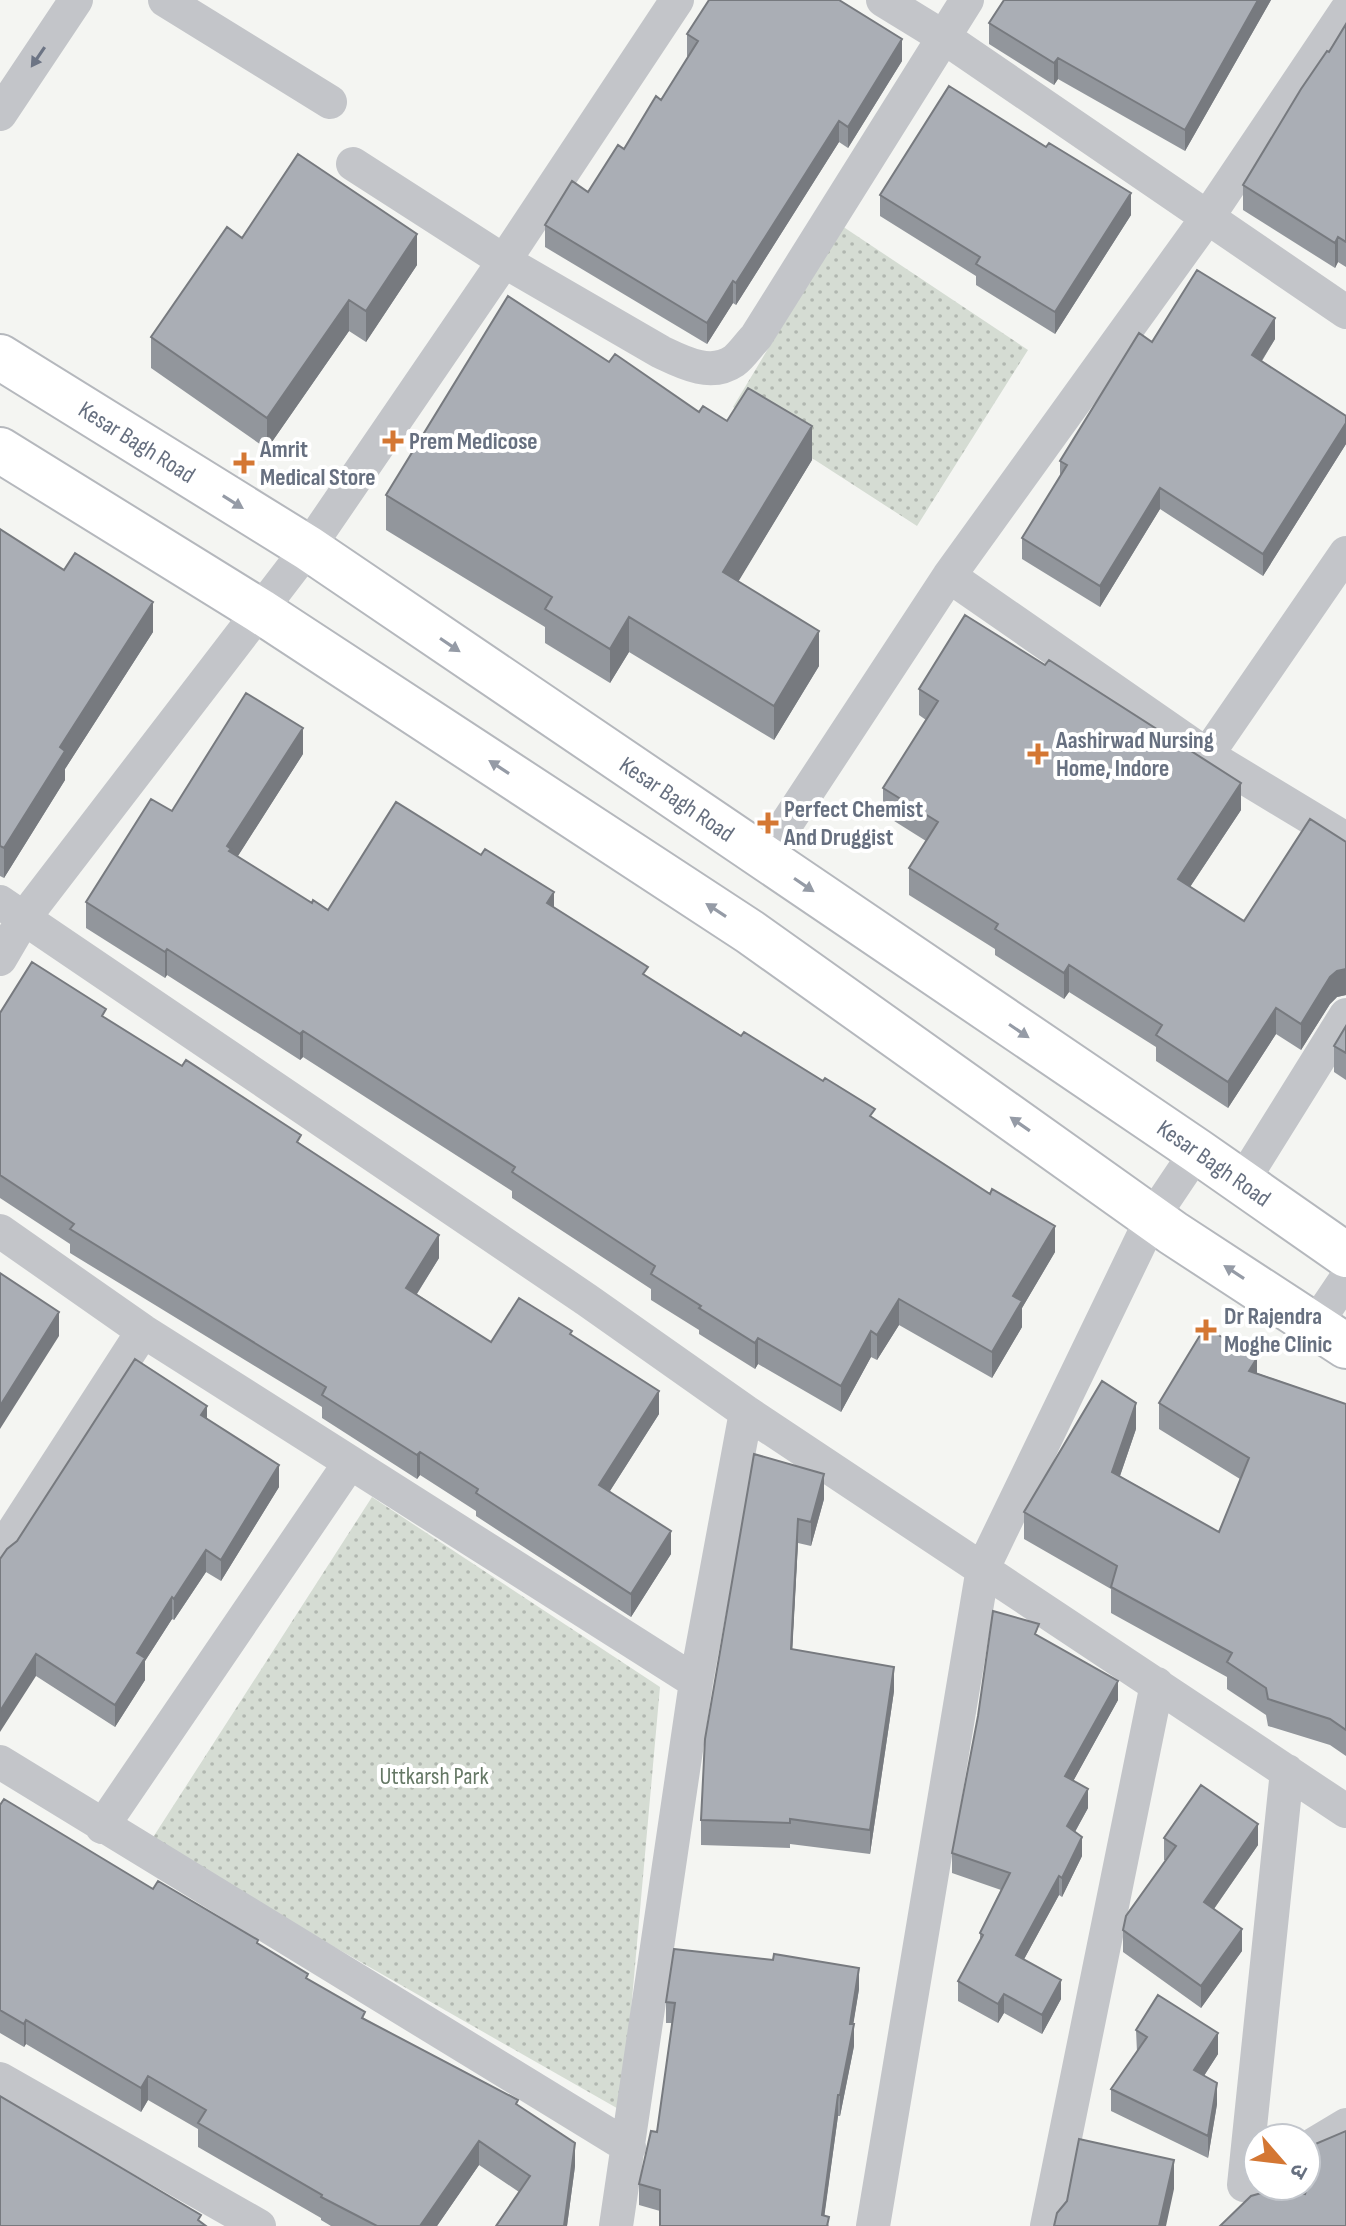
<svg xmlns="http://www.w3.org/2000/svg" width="1346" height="2226" font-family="'Sofia Sans Condensed','Noto Sans Devanagari',sans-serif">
  <defs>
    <pattern id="park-dots" width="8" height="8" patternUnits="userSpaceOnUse" patternTransform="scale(2)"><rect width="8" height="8" fill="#d5dcd3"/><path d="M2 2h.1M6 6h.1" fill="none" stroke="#b1b7b0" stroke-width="1.8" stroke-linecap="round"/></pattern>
  </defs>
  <rect width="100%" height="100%" fill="#f4f5f2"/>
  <path fill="url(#park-dots)" d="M842,226L1028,350L917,526L733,407Z
    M372,1497L660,1687L622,2111L150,1842Z"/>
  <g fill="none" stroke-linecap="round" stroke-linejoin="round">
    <g stroke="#b5b8bd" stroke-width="48">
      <path id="secondary" d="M0,357L308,548L1197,1151L1346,1255
        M0,450L260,611L750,932L1173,1233L1346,1346"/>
    </g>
    <path stroke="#c3c5c9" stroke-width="34" d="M165,0L330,102
      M883,0L945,38L1346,312
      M0,114L76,0
      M353,164L504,261L661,352C684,363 711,377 734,361C742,355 749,344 756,337L967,0
      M949,576L1207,755L1346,839
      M1207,755L1346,553
      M764,858L949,576L1207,218L1346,11
      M0,902L587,1300L746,1412L1346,1811
      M0,959L24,918L308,548L504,261L677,0
      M1242,1182L1346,1015
      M0,1231L143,1331L696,1682
      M1315,1325L1346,1279
      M0,1552L143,1331
      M0,1762L629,2147
      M102,1827L349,1464
      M0,2079L259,2226
      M1306,2149L1346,2125
      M1258,2177L1244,2185L1287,1771
      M616,2226L696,1682L746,1412
      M873,2226L983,1568L1152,1218L1197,1151
      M1047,2226L1157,1684"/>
    <use href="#secondary" stroke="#fff" stroke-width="44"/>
  </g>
  <path fill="#92969c" d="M1271,0L1185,151L1058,79L1054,85L989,44V23Z
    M1346,24V267L1338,262L1335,268L1243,210V185Z
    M687,34L902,61L848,148L839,142L736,305L733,303L707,344L545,247V225L588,192L624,149L661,100L688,57L687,56Z
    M880,195L1131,215L1055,334L976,285V276L880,216Z
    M242,238L417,265L366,342L349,331L267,449L151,368V337Z
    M1275,339L1262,361L1346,416V444L1263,576L1160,509L1100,607L1022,559V538L1060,477V461L1152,342Z
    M609,362L699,412L727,421L812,460L738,581L819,666L774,740L629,652L610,683L545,643V627L386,530V495Z
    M0,529L153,632L65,769V780L4,878L0,876Z
    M919,689L1241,810L1190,887L1244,921L1346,842V995L1337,997L1330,1004L1301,1050L1276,1034L1228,1108L1156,1061V1047L1069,992L1064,999L995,955V949L909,895V868L926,841L883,814V788L926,720L919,715Z
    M303,754L237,857L312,903L328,910L554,908L648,977L875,1119L1055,1252L1022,1308V1327L992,1378L899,1325L877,1360L871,1357L841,1412L758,1364L755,1369L699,1334V1330L651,1300V1289L512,1198V1191L303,1057L300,1060L167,975L165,978L86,928V902L172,811Z
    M0,1013L106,1019L301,1144L439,1258L417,1294L491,1342L572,1336L659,1414L610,1491L671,1554L631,1617L476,1516V1511L420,1475L417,1479L322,1418V1407L70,1253V1244L0,1198Z
    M1346,1026V1080L1334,1072V1046Z
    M1257,1373L1346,1404V1756L1330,1745L1268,1726L1266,1715L1227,1689V1677L1111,1613V1589L1024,1539V1512L1136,1429L1120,1476L1219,1532L1240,1479L1159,1429V1403Z
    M207,1418L279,1487L221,1581L206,1572L174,1620L172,1619L145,1661V1680L115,1727L36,1676L0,1559Z
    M754,1454L824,1499L811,1546L798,1543L792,1650L894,1691L870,1854L790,1844V1848L701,1845V1820Z
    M1039,1636L1118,1700L1073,1781L1088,1808L1075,1832L1082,1856L1062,1897L1059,1895L1024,1959L1061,1999L1042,2034L1004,2013L998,2023L958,2001V1981L980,1941V1933L1001,1890L952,1873V1853Z
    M0,1805L153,1889L258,1944L365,2019L518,2105L575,2166L567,2226H496L519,2192L479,2165L437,2226H331L321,2220V2218L198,2147V2129L148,2100L141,2112L26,2044L24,2047L0,2033Z
    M1164,1838L1258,1845L1214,1909L1242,1951L1201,2008L1123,1952V1930L1166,1861L1164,1860Z
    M859,1989L853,2024L854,2046L840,2116H838L824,2216L829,2226L660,2211L639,2205V2184L657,2132L672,2023H666V2002Z
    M1136,2030L1218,2054L1204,2076L1217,2104L1208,2158L1111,2111V2089L1137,2052Z
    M1306,2148L1346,2226L1273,2189V2186H1306Z"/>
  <path fill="#777a7f" d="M1258,0H1271L1185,151V130Z
    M902,39V61L848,148V127Z
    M1058,58V79L1054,85V63Z
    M839,121V142L736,305V283Z
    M1131,193V215L1055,334V312Z
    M417,234V265L366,342V311Z
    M1338,237V262L1335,268V243Z
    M733,281V303L707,344V323Z
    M349,300V331L267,449V418Z
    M1275,318V339L1252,376V355Z
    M1346,423V444L1263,576V554Z
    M812,426V460L723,607V572Z
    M1160,488V509L1100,607V586Z
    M153,602V632L65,769V780L4,878V848L60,747Z
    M629,617V652L610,683V649Z
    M819,631V666L774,740V706Z
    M303,728V754L231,867L227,846Z
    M1241,783V810L1178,905V879Z
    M554,892V918L547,903Z
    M167,949V975L165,978V952Z
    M1069,965V992L1064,999V973Z
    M1346,969V995L1337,997L1330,1004L1301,1050V1024L1330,977L1337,971Z
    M1276,1008V1034L1228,1108V1082Z
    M303,1031V1057L300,1060V1034Z
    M1055,1226V1252L1022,1308V1327L992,1378V1352L1013,1296Z
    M439,1235V1258L406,1311V1288Z
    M899,1299V1325L877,1360V1335Z
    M59,1312V1336L0,1429V1406Z
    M871,1331V1357L841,1412V1386Z
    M758,1338V1364L755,1369V1343Z
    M1257,1358V1385L1249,1371Z
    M659,1391V1414L599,1508V1485Z
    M1136,1403V1429L1112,1499V1472Z
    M207,1406V1427L201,1415Z
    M420,1452V1475L417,1479V1455Z
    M279,1465V1487L221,1581V1560Z
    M824,1474V1499L811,1546V1522Z
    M798,1519V1543L791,1674V1649Z
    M671,1531V1554L631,1617V1594Z
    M206,1550V1572L174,1620V1599Z
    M172,1597V1619L145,1661V1680L115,1727V1705L137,1653Z
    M36,1654V1676L0,1732V1711Z
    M894,1667V1691L870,1854V1830Z
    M1118,1681V1700L1065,1796V1776Z
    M1088,1789V1808L1067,1846V1826Z
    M1258,1824V1845L1204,1923V1902Z
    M1082,1837V1856L1062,1897V1878Z
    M1059,1876V1895L1016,1974V1955Z
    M1242,1929V1951L1201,2008V1986Z
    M859,1968V1989L850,2045V2024Z
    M1061,1980V1999L1042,2034V2015Z
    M1004,1994V2013L998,2023V2004Z
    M26,2020V2044L24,2047V2024Z
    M854,2024V2046L840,2116V2095Z
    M1218,2033V2054L1194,2091V2070Z
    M148,2076V2100L141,2112V2088Z
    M1217,2083V2104L1208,2158V2136Z
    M838,2095V2116L823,2226L822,2215Z
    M479,2141V2165L437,2226H420Z
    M575,2143V2166L567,2226H564Z
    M1174,2160V2189L1166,2226H1159Z"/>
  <path fill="#aaaeb5" stroke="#777a7f" stroke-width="2" d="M709,0H839L902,39L848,127L839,121L736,283L733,281L707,323L545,225L572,181L588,192L618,145L624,149L656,96L661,100L698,41L687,34Z
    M1004,0H1258L1185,130L1058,58L1054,63L989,23Z
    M1346,24V242L1338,237L1335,243L1243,185L1301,89L1327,51L1329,52Z
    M949,86L1046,147L1049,143L1131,193L1055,312L976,264L980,257L880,195Z
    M298,154L417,234L366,311L349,300L267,418L151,337L227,227L242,238Z
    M1197,270L1275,318L1252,355L1346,416V423L1263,554L1160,488L1100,586L1022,538L1067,465L1060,461L1139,333L1152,342Z
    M508,296L609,362L615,354L699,412L703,406L727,421L748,388L812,426L723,572L819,631L774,706L629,617L610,649L545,609L552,597L386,495Z
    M0,529L64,570L75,553L153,602L60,747L65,751L4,848L0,846Z
    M965,615L1045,665L1049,660L1241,783L1178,879L1244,921L1310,819L1346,842V969L1337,971L1330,977L1301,1024L1276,1008L1228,1082L1156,1035L1162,1025L1069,965L1064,973L995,929L998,924L909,868L938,822L883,788L938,701L919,689Z
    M246,693L303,728L227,846L231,849L229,851L312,903L313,900L328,910L396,802L481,855L485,849L554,892L547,903L648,967L643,974L741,1036L744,1032L823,1081L825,1078L875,1109L870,1116L990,1194L992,1189L1055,1226L1013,1296L1022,1301L992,1352L899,1299L877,1335L871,1331L841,1386L758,1338L755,1343L699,1308L701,1306L651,1274L655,1266L512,1172L515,1167L303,1031L300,1034L167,949L165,952L86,902L151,799L172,811Z
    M32,962L106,1009L102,1016L182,1066L186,1060L301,1135L297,1142L439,1235L406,1288L491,1342L519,1298L572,1331L570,1334L659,1391L599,1485L671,1531L631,1594L476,1493L478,1489L420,1452L417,1455L322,1395L326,1387L70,1229L74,1224L0,1175V1013Z
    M1346,1026V1053L1334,1046Z
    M0,1273L59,1312L0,1406Z
    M1205,1327L1257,1358L1249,1371L1346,1404V1730L1330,1719L1268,1699L1266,1688L1227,1662L1232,1653L1111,1587L1117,1566L1024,1512L1102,1381L1136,1403L1112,1472L1219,1532L1249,1458L1159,1403Z
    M135,1359L207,1406L201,1415L279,1465L221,1560L206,1550L174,1599L172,1597L137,1653L145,1658L115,1705L36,1654L0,1711V1559L7,1549L17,1541Z
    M754,1454L824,1474L811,1522L798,1519L791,1649L894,1667L870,1830L790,1819V1823L701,1820L705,1739Z
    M993,1611L1039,1624L1035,1634L1118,1681L1065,1776L1088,1789L1067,1826L1082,1837L1062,1878L1059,1876L1016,1955L1061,1980L1042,2015L1004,1994L998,2004L958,1981L983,1935L980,1933L1010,1873L952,1853L978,1716Z
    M1201,1785L1258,1824L1204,1902L1242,1929L1201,1986L1123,1930L1126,1916L1176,1846L1164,1838Z
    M4,1799L153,1889L158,1881L258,1940L257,1943L308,1974L306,1978L365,2012L362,2018L518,2100L516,2104L575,2143L564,2226H496L530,2176L479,2141L420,2226H377L321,2197L322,2195L198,2123L206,2110L148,2076L141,2088L26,2020L24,2024L0,2010V1805Z
    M674,1949L773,1960L774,1954L859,1968L850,2024H854L840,2095H838L822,2215L829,2217L827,2226H660V2190L639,2184L651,2131L657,2132L675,2003L666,2002Z
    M1158,1995L1218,2033L1194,2070L1217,2083L1208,2136L1111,2089L1147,2037L1136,2030Z
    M0,2096L201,2215L198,2220L206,2226H0Z
    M1346,2131V2226H1220L1251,2196L1279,2188L1305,2194L1309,2183L1306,2182V2148Z
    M1079,2139L1174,2160L1159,2226H1054L1057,2213L1067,2201Z"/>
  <defs><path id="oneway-solid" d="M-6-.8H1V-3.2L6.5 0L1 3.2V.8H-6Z" transform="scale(2)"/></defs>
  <use fill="#6c7484" href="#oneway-solid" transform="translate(38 57) rotate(124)"/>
  <g fill="#959ba6">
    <use href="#oneway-solid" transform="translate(233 502) rotate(32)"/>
    <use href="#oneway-solid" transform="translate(450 645) rotate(34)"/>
    <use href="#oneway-solid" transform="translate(499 767) rotate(-147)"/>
    <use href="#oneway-solid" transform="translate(804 885) rotate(34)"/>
    <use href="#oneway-solid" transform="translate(716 910) rotate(-147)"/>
    <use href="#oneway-solid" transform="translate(1019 1031) rotate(34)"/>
    <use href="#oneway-solid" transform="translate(1020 1124) rotate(-145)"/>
    <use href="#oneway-solid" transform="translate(1234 1272) rotate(-147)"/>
  </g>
  <g fill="#d47733" stroke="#fff" stroke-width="3">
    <path d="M389 429h8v8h8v8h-8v8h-8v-8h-8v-8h8z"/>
    <path d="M240 451h8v8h8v8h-8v8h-8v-8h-8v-8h8z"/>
    <path d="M1034 742h8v8h8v8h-8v8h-8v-8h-8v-8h8z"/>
    <path d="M764 811h8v8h8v8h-8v8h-8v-8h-8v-8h8z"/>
    <path d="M1202 1318h8v8h8v8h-8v8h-8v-8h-8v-8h8z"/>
  </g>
  <g text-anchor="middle" stroke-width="8" stroke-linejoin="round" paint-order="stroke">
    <g font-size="24" font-weight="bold" fill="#677080" stroke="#fff" text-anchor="start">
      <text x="409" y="449">Prem Medicose</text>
      <text x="260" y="457">Amrit<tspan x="260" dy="28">Medical Store</tspan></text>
      <text x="1056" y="748">Aashirwad Nursing<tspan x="1056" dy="28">Home, Indore</tspan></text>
      <text x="784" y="817">Perfect Chemist<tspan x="784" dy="28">And Druggist</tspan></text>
      <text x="1224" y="1324">Dr Rajendra<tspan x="1224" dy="28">Moghe Clinic</tspan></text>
    </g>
    <g font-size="24" fill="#677080" stroke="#fff">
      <text transform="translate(137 442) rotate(32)" y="8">Kesar Bagh Road</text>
      <text transform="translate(677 799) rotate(34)" y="8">Kesar Bagh Road</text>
      <text transform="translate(1214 1163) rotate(35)" y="8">Kesar Bagh Road</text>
    </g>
    <g font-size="24" fill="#657865" stroke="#fff">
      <text x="434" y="1784">Uttkarsh Park</text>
    </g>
  </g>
  <g transform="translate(1282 2162) rotate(118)"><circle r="38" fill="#ffffff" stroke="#c2c6cc" stroke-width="2"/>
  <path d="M0-6L14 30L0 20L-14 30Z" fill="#d47733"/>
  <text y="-12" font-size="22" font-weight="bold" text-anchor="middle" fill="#677080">उ</text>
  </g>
</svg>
